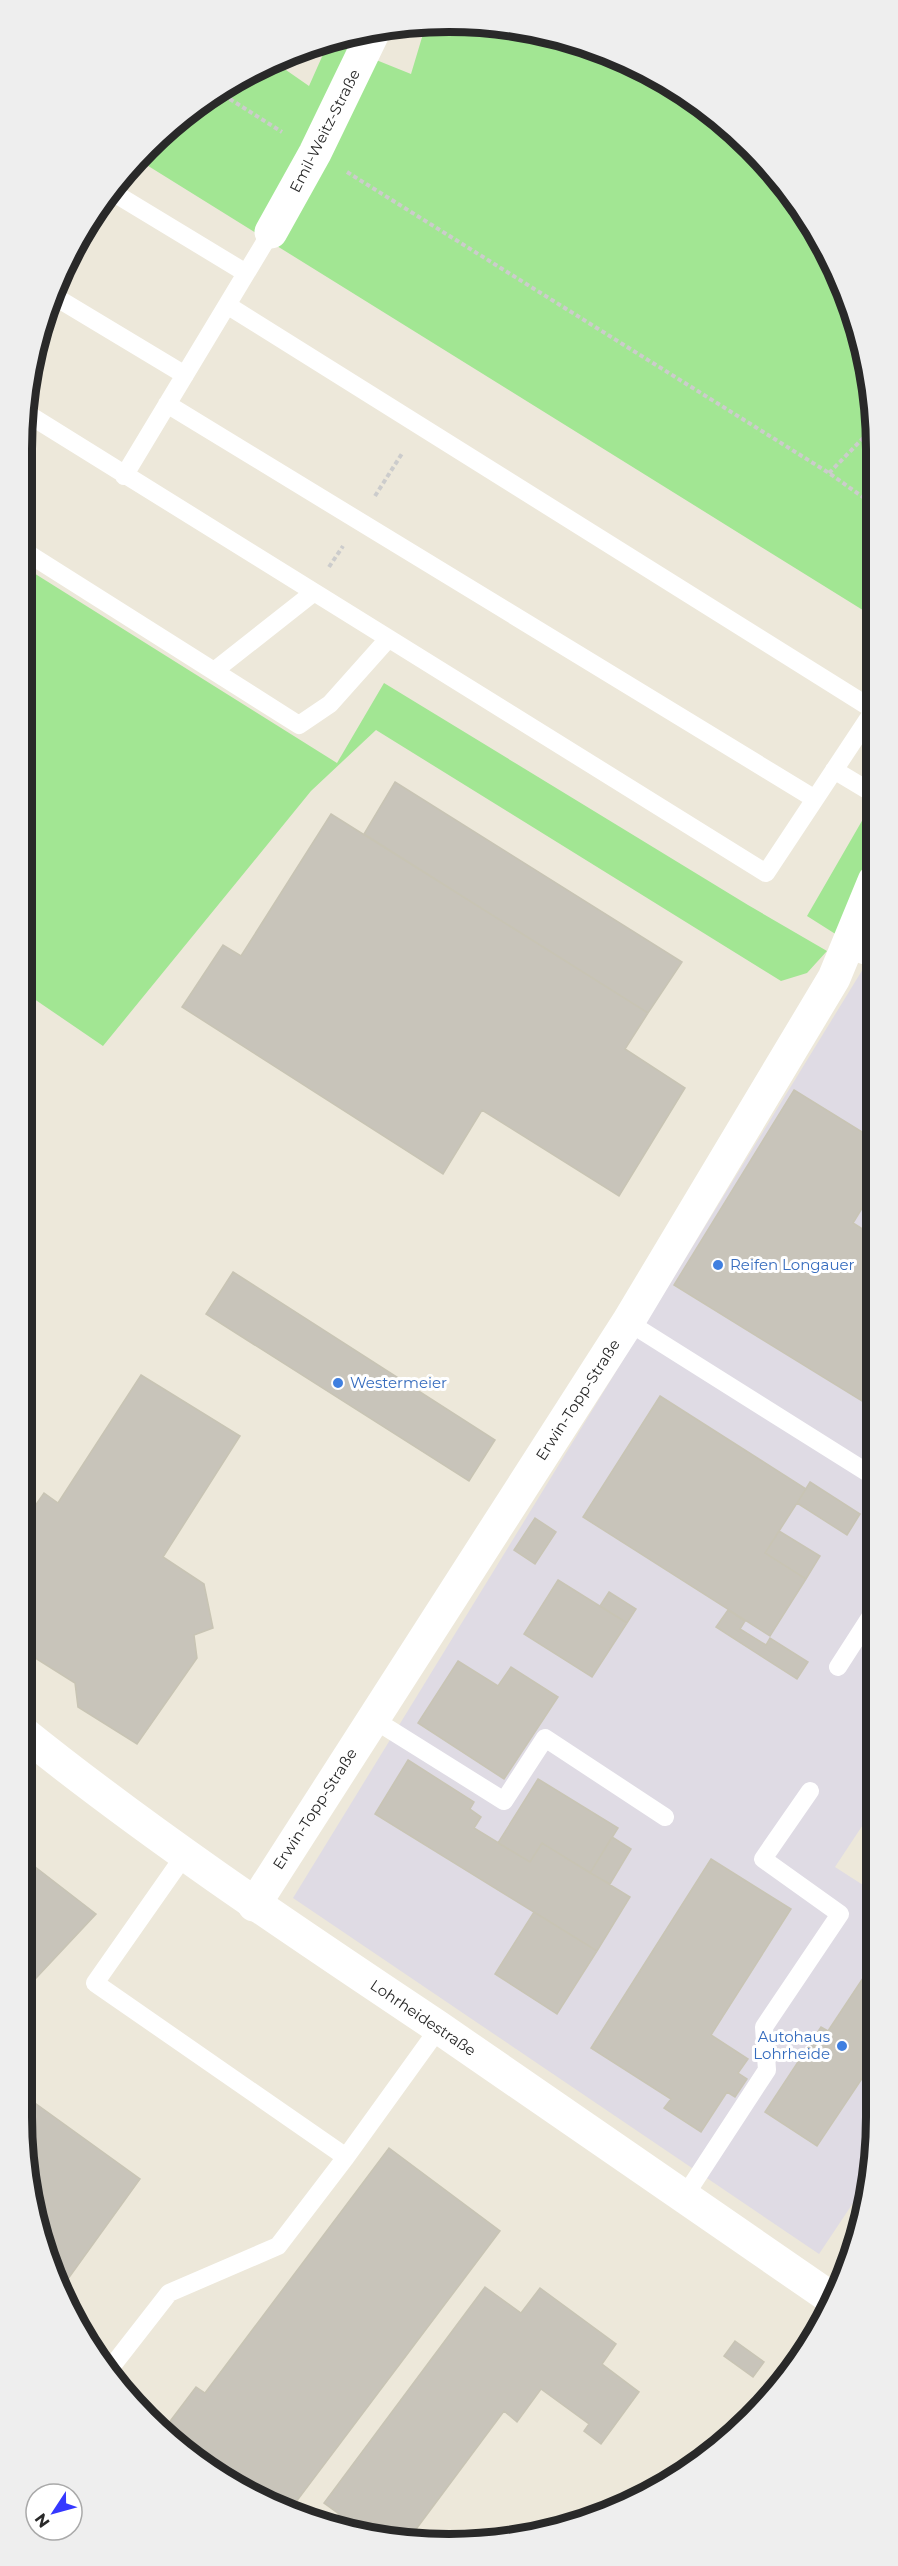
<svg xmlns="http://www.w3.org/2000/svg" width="898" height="2566" font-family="Montserrat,sans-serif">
  <rect width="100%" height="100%" fill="#ede8da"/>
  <path fill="#dfdbe4" d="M874,951L876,1805L835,1867L877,1894V2117L869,2179L819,2254L293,1898Z"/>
  <path fill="#a2e693" d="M477,22L559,36L663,79L771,167L833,260L873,393L874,617L137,159C178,115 219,86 273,61L309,86L329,41L411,74L426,24Z
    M21,565L337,763L384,683L748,905L827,951L807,973L781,981L376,730L311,791L103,1046L21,990Z
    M874,800V938L837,935L807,916Z"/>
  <path fill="#c8c4ba" stroke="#c8c4b4" stroke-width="1.5" d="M395,782L682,962L648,1013L364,834Z
    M331,814L648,1013L625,1049L685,1088L619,1196L482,1110L443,1174L182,1007L223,945L241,956Z
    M794,1090L875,1140V1187L853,1223L875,1237V1409L674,1285Z
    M233,1272L495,1440L469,1481L206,1314Z
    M141,1375L240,1436L163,1557L204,1584L213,1628L194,1635L197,1658L137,1744L78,1707L75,1683L21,1649V1526L44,1493L58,1503Z
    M660,1396L806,1489L765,1553L806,1579L770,1636L583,1517Z
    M810,1482L860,1514L847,1535L797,1503Z
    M535,1518L556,1532L535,1564L514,1550Z
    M779,1531L820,1556L806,1579L765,1553Z
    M558,1580L627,1623L592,1677L524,1634Z
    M609,1592L636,1609L627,1623L600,1606Z
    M728,1610L745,1621L740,1629L766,1645L770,1638L808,1662L797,1679L716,1627Z
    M458,1661L498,1686L511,1667L558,1697L504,1779L418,1723Z
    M408,1760L474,1802L470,1809L481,1817L474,1828L530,1862L542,1843L630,1897L597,1951L375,1814Z
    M538,1779L618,1828L590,1873L542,1843L530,1862L498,1843Z
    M612,1837L631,1849L610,1884L590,1873Z
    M21,1856L96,1914L21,1994Z
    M711,1859L791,1909L711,2035L748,2059L738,2073L747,2079L735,2097L727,2092L701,2132L664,2108L671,2099L591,2048Z
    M534,1912L597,1951L557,2014L495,1974Z
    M877,1957V2065L873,2062L817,2146L765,2112L821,2027L828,2031Z
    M21,2093L140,2179L60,2290L53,2280L29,2200L21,2117Z
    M389,2148L500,2231L290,2510L259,2501L188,2456L162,2432L196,2387L205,2393Z
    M485,2287L521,2313L540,2288L616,2344L602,2364L639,2392L601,2444L584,2431L589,2424L541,2389L517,2422L504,2411L411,2536L418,2542L393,2541L332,2523L339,2514L324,2503Z
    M735,2341L764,2362L753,2377L724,2356Z"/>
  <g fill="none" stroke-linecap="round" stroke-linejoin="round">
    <path stroke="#ccc" stroke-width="4" stroke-dasharray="4.5 3" stroke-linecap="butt" d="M217,91L282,132
      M347,172L829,473L874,505
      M829,473L873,428
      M375,496L403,452
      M329,567L343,546"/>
    <path stroke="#fff" stroke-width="18" d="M109,190L246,273
      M52,295L185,375
      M227,305L874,710
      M167,404L815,799
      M26,413L766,873L874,710
      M124,476L271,232
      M21,549L299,725L330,704L388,639
      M214,671L313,593
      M834,770L874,794
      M845,949L875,959
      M628,1322L876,1478
      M838,1667L876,1608
      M373,1719L504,1801L545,1738L665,1817
      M184,1856L95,1983L346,2157L439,2028
      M684,2197L767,2070L764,2027L840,1914L763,1859L810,1791
      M109,2370L169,2293L278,2246L346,2157"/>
    <path stroke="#fff" stroke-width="33" d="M271,232L315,153L375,29
      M254,1905L628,1322L834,978L874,881"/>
    <path stroke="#fff" stroke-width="33" d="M21,1731C154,1838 296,1932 438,2027C569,2117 700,2207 831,2298"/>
  </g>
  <g fill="#3f7fe0" stroke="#fff" stroke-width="2">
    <circle cx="718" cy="1265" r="6"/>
    <circle cx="338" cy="1383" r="6"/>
    <circle cx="842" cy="2046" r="6"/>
  </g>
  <g text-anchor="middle" stroke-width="6" stroke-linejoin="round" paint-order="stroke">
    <g font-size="15" fill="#292929" stroke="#fff">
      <text transform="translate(325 131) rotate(-63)" y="5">Emil-Weitz-Straße</text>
      <text transform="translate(578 1400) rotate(-57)" y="5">Erwin-Topp-Straße</text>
      <text transform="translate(315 1809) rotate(-57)" y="5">Erwin-Topp-Straße</text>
      <text transform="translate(423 2018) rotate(34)" y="5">Lohrheidestraße</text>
    </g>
    <g font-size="15" fill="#366cbe" stroke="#fff" text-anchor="start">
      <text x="730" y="1270">Reifen Longauer</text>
      <text x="350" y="1388">Westermeier</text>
      <text x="830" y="2042" text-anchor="end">Autohaus<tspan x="830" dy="17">Lohrheide</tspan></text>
    </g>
  </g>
  <path d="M0 0H898V2566H0ZM449 32H449A417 417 0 0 1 866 449V2117A417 417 0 0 1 449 2534H449A417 417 0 0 1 32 2117V449A417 417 0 0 1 449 32Z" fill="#eee" fill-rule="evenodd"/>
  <path fill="none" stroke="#292929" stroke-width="8" d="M449 32H449A417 417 0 0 1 866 449V2117A417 417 0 0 1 449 2534H449A417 417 0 0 1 32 2117V449A417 417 0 0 1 449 32Z"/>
  <g transform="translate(54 2512) rotate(234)"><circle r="28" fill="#ffffff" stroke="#a9a9a9" stroke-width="1.5"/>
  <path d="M0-4.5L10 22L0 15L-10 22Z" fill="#3538ff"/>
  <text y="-9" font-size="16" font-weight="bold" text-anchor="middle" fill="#292929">N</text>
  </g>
</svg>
